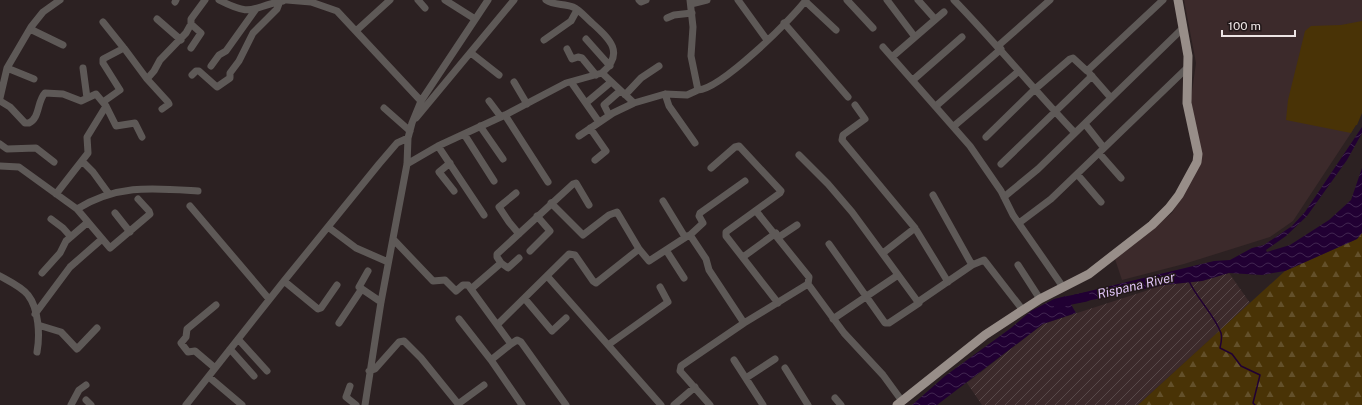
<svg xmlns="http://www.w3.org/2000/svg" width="1362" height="405" font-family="'Public Sans',sans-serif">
  <defs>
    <pattern id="industrial-furrows" width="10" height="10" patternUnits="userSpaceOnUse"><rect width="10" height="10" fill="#3c2a2b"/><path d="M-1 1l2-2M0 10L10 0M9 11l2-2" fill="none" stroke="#58494a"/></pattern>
    <pattern id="forest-firs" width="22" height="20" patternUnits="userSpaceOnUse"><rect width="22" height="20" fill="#493306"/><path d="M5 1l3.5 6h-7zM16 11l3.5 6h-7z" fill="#63502a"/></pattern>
    <pattern id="water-waves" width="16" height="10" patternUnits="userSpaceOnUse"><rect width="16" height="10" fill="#210033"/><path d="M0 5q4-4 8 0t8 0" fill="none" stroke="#412550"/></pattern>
  </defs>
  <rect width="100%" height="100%" fill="#2c2122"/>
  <path fill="#3c2a2b" d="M1184,0H1362V113L1351,133L1293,221L1270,237L1184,264L1122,280L1115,259L1172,213L1201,161L1191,99L1196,63Z"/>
  <path fill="url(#industrial-furrows)" d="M1229,273L1250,303L1138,405H982L967,383L1043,324L1164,285L1202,281Z"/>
  <path fill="#493306" d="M1362,21V113L1357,125H1356L1351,133L1286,120L1288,100L1305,31L1311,26L1341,25Z"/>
  <path fill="url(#forest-firs)" d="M1362,233V405H1138L1285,271L1357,239Z"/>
  <path fill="url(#water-waves)" d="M1362,127V133L1347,160L1307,216L1286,236L1266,250L1267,252L1290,245L1329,220L1351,200L1362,168V233L1357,239L1285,271L1262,275L1229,273L1202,281L1164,285L1077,303L1073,295L1214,261L1230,260L1252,248L1264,245L1292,226L1305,212Z
    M1066,296L1076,313L1043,324L937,405H912L945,376L1011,328L1031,311L1054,299Z"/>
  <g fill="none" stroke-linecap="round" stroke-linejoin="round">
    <path stroke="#210033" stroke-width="1.5" d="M1189,281C1197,299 1214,314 1221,333C1222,337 1221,344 1220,348L1232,354L1241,366L1260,375L1253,403L1255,405"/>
    <path stroke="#210033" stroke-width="9" d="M1058,305L1066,301L1086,297"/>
    <path stroke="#5e5957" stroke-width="7" d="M219,0C254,18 250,7 283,1
      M287,0L311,2L337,11L421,101
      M418,0L425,8
      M445,0L475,19
      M546,0C554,6 564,3 573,7C580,10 586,18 592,23C610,39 625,53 602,73
      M639,0L641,2L646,0
      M738,0L767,40
      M847,0L873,28
      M887,0L915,37
      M918,0L935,19
      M954,0C996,43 1034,90 1075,133
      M805,1L836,30
      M175,2L176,0
      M691,4L707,0
      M667,18L674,15L692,13
      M157,19L181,40
      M103,22L123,47
      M784,23L848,97
      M30,29L63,45
      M357,30L390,0
      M586,39L610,66
      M544,40L571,21L577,10
      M998,46L1050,0
      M883,47L970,146L1001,191L1013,215L1063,287
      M191,48L201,33L191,24
      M567,49L572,59L578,57L582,58L596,75
      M471,53L499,75
      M892,57L944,12
      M211,66L219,55L226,51L256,9
      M7,68L34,79
      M83,68L87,98
      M1090,74L1111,98
      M192,75L196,71H199L217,87L230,78V73L239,61L253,33L277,9L280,1
      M147,79L168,102L169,104L162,109
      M913,80L962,37
      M514,82L527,104
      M571,82L599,122
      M698,90C721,89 791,20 806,0
      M665,94L669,106L695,143
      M625,95L641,78L659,66
      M0,98L7,68L31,27L43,12L60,0
      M0,101L10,107L25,123H29C40,118 37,101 45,93L63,94L81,101L96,94L106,106L87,137L88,153L56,194
      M489,101L501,117
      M103,102L120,90L103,63V59L124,48L147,79L154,71L160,60L186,33L191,24V19L205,0
      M586,103L611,82
      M855,105L865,119L843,135L842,140L915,228L948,282
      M106,106L116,126L135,123L142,137
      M936,106L1001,49
      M384,108L410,131
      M505,115L548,182
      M609,115L604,105L620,91
      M416,118L514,0
      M1085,124L1104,148
      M480,126L503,159
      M954,126L1019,71
      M590,128L606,151L595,160
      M464,134L494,181
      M579,136L613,113L634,103
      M986,137L1034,90L1070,59L1073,58L1087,71L1163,0
      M0,144L7,149L36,148L54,162
      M438,146L484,215
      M1099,153L1121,178
      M799,155L828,184L852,212L918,302L972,265L984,260L1022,309
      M82,161L93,172L109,194
      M450,163L439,172L454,191
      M407,164L438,146L505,115L566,83L602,73L634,103L665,94L687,95L698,90L691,56L693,27L690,0
      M1001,164L1092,76
      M0,166L19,167L77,209C118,184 153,188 198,191
      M711,168L735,147L739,146L781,191L780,193L726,232V236L778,303
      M1077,174L1188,67
      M516,193L499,207L509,222L519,234
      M933,195L972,265
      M1004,197L1038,169L1183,28
      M663,201L685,237L690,235L706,259L709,270L744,323
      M190,206L269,299
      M77,209L110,248L150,214L149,211L138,199
      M756,211L809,277L808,284
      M115,213L130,232
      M51,219L63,228L71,237
      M1019,223L1051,199L1077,174L1101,202
      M328,227L356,248L388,262
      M690,235L703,223L699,216L700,213L745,181
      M779,237L797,225
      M393,239L433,281L445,280L456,291L463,285H468L511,344L517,340L521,342L566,405
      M829,244L885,323H889L919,303
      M639,249L649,261L686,237
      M666,250L684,278
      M530,251L550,231L537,216
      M883,253L915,228
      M743,257L776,233
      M501,263L508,268L519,258
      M1018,265L1040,299
      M368,271L359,287L381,302
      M42,273L60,253L66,241L88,222
      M0,276C9,281 22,287 28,295C39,309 40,336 37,352
      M548,277L661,405
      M284,281L318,309L321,308L337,285
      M471,289L501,263L497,257V254L573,184L576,183L589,205
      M525,299L552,331L566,318
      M35,314L70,267L102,239
      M459,319L491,360
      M833,319L898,275
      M339,323L361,290
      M498,324L569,254L575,255L593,281L596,283L639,249L617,212L609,215L583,235L551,203
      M38,325L61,332L77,349L97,328
      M238,339L267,371
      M511,344L491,360L522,405
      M608,345L668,302L660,287
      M230,349L254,376
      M734,360L763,405
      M215,368L195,351L188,352L181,343L186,337L187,329L216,305
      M785,368L808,405
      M369,371L375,369L399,342L404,341L421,358L459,405
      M209,377L242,405
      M746,378L775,359
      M350,386L346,397L356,405
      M835,398L841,405
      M86,400L91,405
      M458,404L484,385
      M71,405L79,390L86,385
      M186,405L284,281L379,164L397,143L408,138
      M365,405L381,302L407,164L408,138L412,123L421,101L488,0
      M674,405L695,387
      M710,405L680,371L681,366L744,323L808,284L844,333L883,375L902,401"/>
    <path stroke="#988e89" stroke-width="9" d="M897,405L985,335L1040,299L1089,274L1152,225L1169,208L1179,195L1197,162L1198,154L1187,103L1188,56L1178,0"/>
  </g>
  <g text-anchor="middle" stroke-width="3" stroke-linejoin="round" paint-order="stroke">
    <g font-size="13" font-style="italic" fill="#dfc3f6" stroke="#221819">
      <text transform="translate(1136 285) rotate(-13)" y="5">Rispana River</text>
    </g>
  </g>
  <path d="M1222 30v6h73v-6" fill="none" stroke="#ece4e4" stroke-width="2"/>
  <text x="1228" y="30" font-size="12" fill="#ece4e4" stroke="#221819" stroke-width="3" paint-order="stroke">100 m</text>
</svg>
